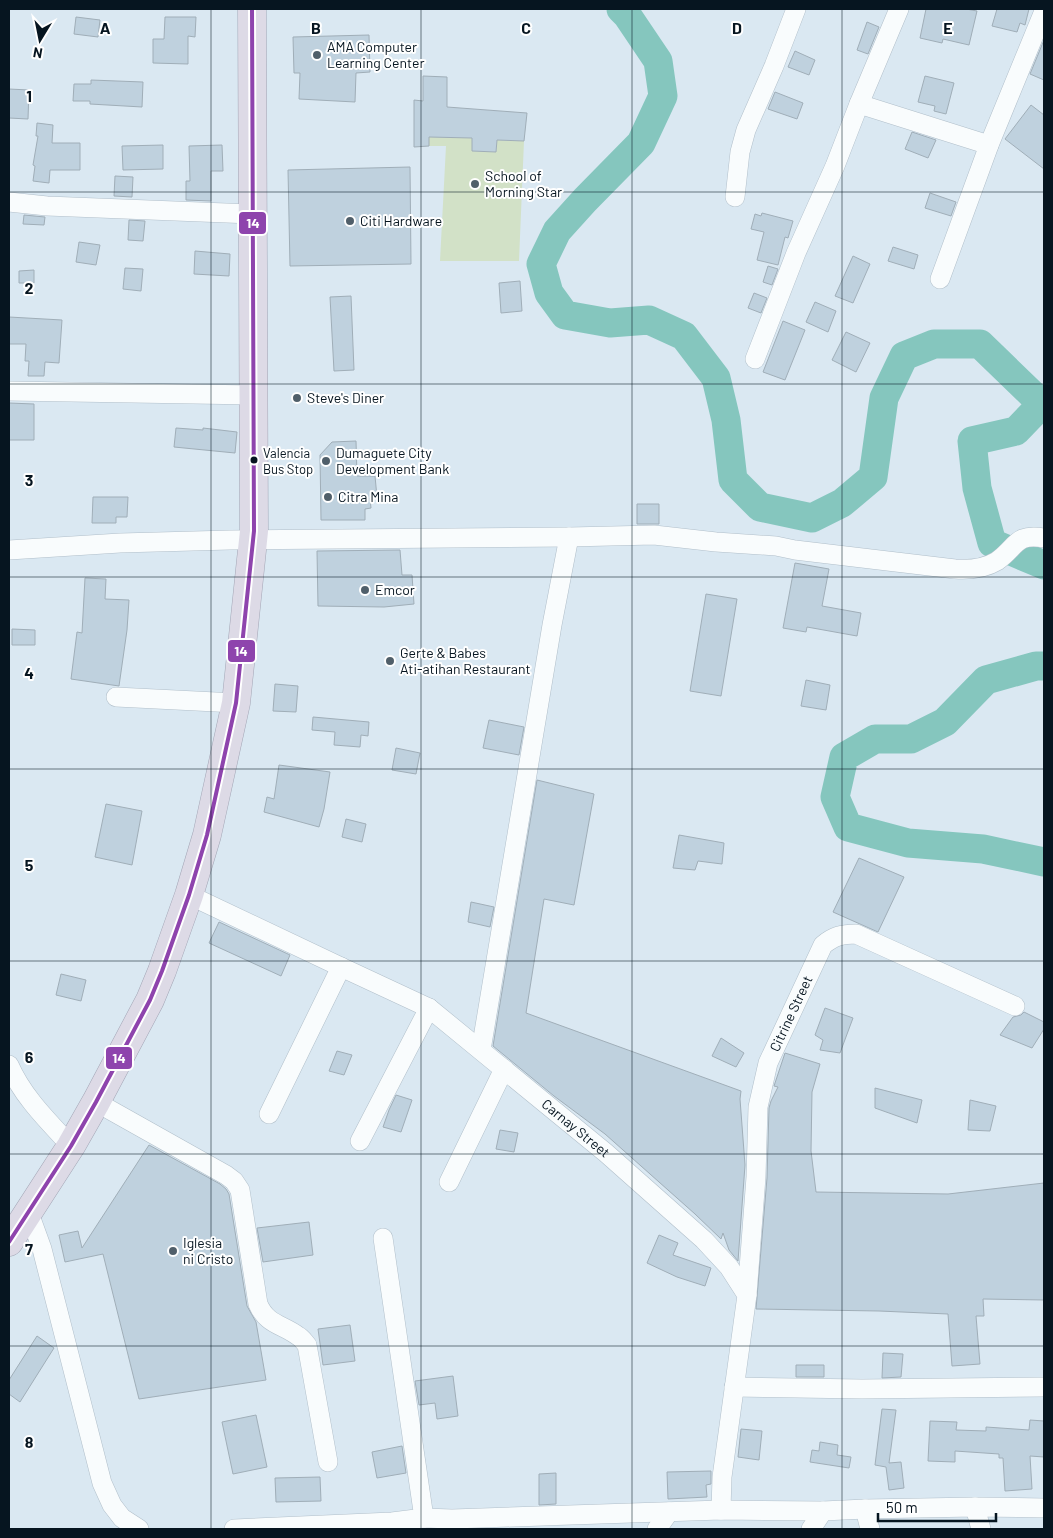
<svg xmlns="http://www.w3.org/2000/svg" width="1053" height="1538" font-family="Barlow,sans-serif">
  <rect width="100%" height="100%" fill="#dae8f2"/>
  <path fill="#d2e1c7" d="M429,101L444,137L472,138V151L496,152L497,140L524,141L519,261H440L446,146H429Z"/>
  <g fill="none" stroke-linecap="round" stroke-linejoin="round">
    <path stroke="#85c6be" stroke-width="29" d="M621,9L627,15L658,61L663,96L641,143L585,200L557,231L541,264L549,293L565,315L610,323L649,320L684,336L716,378L726,420L733,480L760,507L812,518L842,503L873,477L884,398L904,356L934,344H980L1042,404L1016,431L972,441L977,488L992,543L1044,565
      M1044,666H1036L986,680L945,722L911,739H875L844,757L835,797L848,827L908,843L983,849L1044,862"/>
  </g>
  <path fill="#bfd1de" stroke="#a0aeb8" d="M926,9H966L977,11L969,45L943,39L942,43L920,38Z
    M997,9H1029L1025,25L1020,23L1017,32L992,26Z
    M76,17L100,20L98,37L74,34Z
    M165,17H196L195,37L188,36V64L153,63V39H164Z
    M867,22L879,27L868,54L857,50Z
    M369,35L370,72L356,73L355,102L299,99L300,73H294L293,37Z
    M1044,40V80L1030,74Z
    M795,51L815,60L809,75L788,67Z
    M423,76L447,77V107L527,113L524,141L497,140L496,152L472,151V138L429,137V146L414,147V100L423,101Z
    M925,76L954,83L946,114L934,111L935,106L918,102Z
    M91,80L143,82L142,107L90,104V101H73L74,84H91Z
    M9,89L29,90L28,119L9,118Z
    M775,92L803,103L797,119L768,109Z
    M1031,105L1044,115V169L1005,139Z
    M37,123L53,125L52,143H80V170H50L49,183L33,181L35,166L33,165L38,136H36Z
    M912,132L936,140L928,158L905,149Z
    M163,145V169L123,170L122,146Z
    M222,145L223,171H211V201L186,200V181H190L189,146Z
    M410,167L411,264L290,266L288,170Z
    M115,176L133,177L132,197L114,196Z
    M930,193L956,202L951,216L925,208Z
    M762,213L793,221L788,238L785,237L778,265L757,260L764,232L751,229L755,214L761,216Z
    M24,215L45,217L44,225L23,224Z
    M129,220L145,221L143,241L128,240Z
    M79,242L100,245L96,265L76,262Z
    M893,247L918,255L914,269L888,261Z
    M195,251L230,254L229,276L194,274Z
    M853,256L870,264L853,303L835,296Z
    M768,266L778,269L772,285L763,282Z
    M125,268L143,269L141,291L123,289Z
    M34,270V283H19V271Z
    M520,281L522,311L501,313L499,283Z
    M754,293L767,298L761,313L748,308Z
    M351,296L354,370L334,371L330,297Z
    M815,302L836,311L828,332L806,322Z
    M9,317L62,320L59,363L45,362L44,376H28L29,361H25L26,344H9Z
    M783,321L805,330L785,380L763,372Z
    M846,332L870,343L856,372L832,360Z
    M9,403L34,404V440H9Z
    M176,428L203,430V428L237,432L235,453L174,447Z
    M356,441L357,476H375L377,497L370,498L371,508L365,509V520H321L320,455L332,442Z
    M93,497H128L127,517H116V523H92Z
    M637,504H659V524H637Z
    M400,550L402,575H412L414,604L384,607L318,606L317,551Z
    M795,563L829,569L822,606L861,613L857,636L807,627L806,632L783,628Z
    M85,578L106,579L105,599L129,600L127,630L119,686L71,679L77,632L82,633Z
    M706,594L737,599L721,696L690,691Z
    M12,629L35,630V645H12Z
    M806,680L830,685L826,710L801,706Z
    M275,684L298,686L296,712L273,711Z
    M313,717L369,722L368,736L361,735L360,747L334,745L335,732L312,730Z
    M489,720L524,727L519,755L483,748Z
    M396,748L420,753L416,774L392,770Z
    M279,765L330,772L324,809L319,827L264,812L267,797L274,799Z
    M537,780L594,794L574,905L544,899L526,1013L741,1091L740,1099L745,1165L738,1261L729,1250L723,1233L721,1239L695,1214L605,1134L554,1096L493,1046Z
    M106,804L142,811L132,865L95,857Z
    M346,819L366,824L362,842L342,837Z
    M679,835L724,843L722,864L698,861L695,870L673,868Z
    M859,858L904,877L878,932L833,912Z
    M471,902L494,907L490,927L468,922Z
    M219,922L290,955L281,976L209,943Z
    M61,974L86,980L81,1001L56,995Z
    M825,1008L853,1018L840,1053L820,1050L823,1040L815,1035Z
    M1024,1012L1044,1022V1029L1032,1048L1000,1035L1013,1017L1021,1015Z
    M721,1038L744,1053L736,1067L712,1056Z
    M337,1051L352,1055L344,1075L329,1071Z
    M785,1053L820,1064L812,1092L811,1151L816,1192L948,1194L1044,1183V1300L983,1299L984,1316H976L980,1364L952,1366L948,1314L879,1311L756,1309L767,1178L769,1108L771,1101L778,1087L774,1086Z
    M875,1088L922,1100L917,1123L875,1108Z
    M396,1095L412,1100L401,1132L383,1127L389,1110Z
    M970,1100L996,1106L990,1131L968,1130Z
    M500,1130L518,1133L514,1152L496,1149Z
    M149,1145L220,1184L226,1189L229,1194L247,1306L256,1322L266,1380L139,1399L103,1254L65,1262L59,1235L78,1231L82,1248Z
    M309,1222L313,1255L263,1262L257,1228Z
    M659,1235L678,1243L673,1255L711,1268L705,1286L677,1277L647,1263Z
    M350,1325L355,1361L323,1365L318,1329Z
    M37,1336L54,1348L20,1402L9,1394V1380Z
    M883,1353L903,1354L901,1377L882,1378Z
    M796,1365H824V1377H796Z
    M453,1376L458,1416L437,1419L435,1403L419,1405L415,1381Z
    M882,1409L896,1410L889,1463L901,1462L904,1488L889,1490L886,1467L875,1465Z
    M256,1415L267,1467L233,1474L222,1422Z
    M1030,1420L1044,1421V1457L1030,1456L1032,1489L1005,1491L1003,1458H999V1454L955,1451V1462L928,1461L930,1421L957,1422L956,1430L986,1431V1427L1029,1430Z
    M741,1429L762,1431L759,1460L738,1457Z
    M820,1442L838,1445L837,1455L851,1457L849,1468L810,1462L812,1450L819,1451Z
    M402,1446L406,1473L377,1478L372,1452Z
    M711,1471V1484L706,1485L707,1497L668,1499L667,1472Z
    M556,1473V1504L539,1505V1474Z
    M320,1477L321,1501L276,1502L275,1478Z"/>
  <g fill="none" stroke-linecap="round" stroke-linejoin="round">
    <g stroke="#b1bfca" stroke-width="20">
      <g id="minor">
        <path d="M859,104L989,145"/>
        <path d="M735,197L740,152L746,130L774,66L796,9"/>
        <path d="M9,202L47,206L252,214"/>
        <path d="M940,279L989,145L1044,11"/>
        <path d="M755,359L796,253L835,166L859,104L899,9"/>
        <path d="M9,391L254,395"/>
        <path d="M9,550L120,543L230,540L569,537L654,535L716,542L776,546L795,550L955,569C970,570 984,569 997,561C1017,547 1015,533 1044,538"/>
        <path d="M116,697L236,703"/>
        <path id="s1" d="M189,895L341,967L429,1008L606,1153L704,1240L729,1267L747,1295L722,1477L721,1510"/>
        <path d="M481,1050L552,625L569,537"/>
        <path d="M9,1065C23,1097 48,1121 71,1146"/>
        <path d="M96,1102L226,1175L234,1181L240,1190L258,1304C267,1325 282,1324 298,1336C302,1338 304,1342 307,1345L328,1462"/>
        <path d="M269,1114L341,967"/>
        <path d="M360,1141L429,1008"/>
        <path d="M449,1182L504,1069"/>
        <path d="M29,1213L42,1249L102,1483L112,1505L122,1518L139,1529"/>
        <path d="M383,1238L424,1518"/>
        <path id="s2" d="M747,1295L756,1177L758,1107L768,1063L823,945C834,936 842,934 856,934L1015,1006"/>
        <path d="M734,1387L862,1389L1044,1387"/>
        <path d="M975,1507L981,1529"/>
        <path d="M865,1509L870,1529"/>
        <path d="M234,1529L392,1522L424,1518L452,1519L721,1510L823,1511L865,1509L975,1507L1044,1508"/>
        <path d="M657,1529L669,1512"/>
        <path d="M811,1529L823,1511"/>
      </g>
    </g>
    <g stroke="#a2a5b5" stroke-width="29">
      <path id="highway" d="M9,1242L71,1146L96,1102L150,1000L162,971L189,895L207,835L236,703L254,531L252,9"/>
    </g>
    <use href="#minor" stroke="#f9fcfd" stroke-width="19"/>
    <use href="#highway" stroke="#dddae6" stroke-width="28"/>
    <g stroke="#fff" stroke-width="8">
      <path id="bus-1" d="M9,1242L71,1146L96,1102L150,1000L162,971L189,895L207,835L236,703L254,531L252,9"/>
    </g>
    <use href="#bus-1" stroke="#8e44ad" stroke-width="4"/>
  </g>
  <path fill="none" stroke="#061520" stroke-width="1" stroke-opacity="0.55" d="M211,9V1529M421,9V1529M632,9V1529M842,9V1529M9,192H1044M9,384H1044M9,577H1044M9,769H1044M9,961H1044M9,1154H1044M9,1346H1044"/>
  <g fill="#505f6a" stroke="#fff" stroke-width="2">
    <circle cx="317" cy="55" r="5"/>
    <circle cx="475" cy="184" r="5"/>
    <circle cx="350" cy="221" r="5"/>
    <circle cx="297" cy="398" r="5"/>
    <circle cx="326" cy="461" r="5"/>
    <circle cx="328" cy="497" r="5"/>
    <circle cx="365" cy="590" r="5"/>
    <circle cx="390" cy="661" r="5"/>
    <circle cx="173" cy="1251" r="5"/>
  </g>
  <circle fill="#061520" stroke="#fff" stroke-width="2" cx="254" cy="460" r="4.5"/>
  <g text-anchor="middle" stroke-width="4" stroke-linejoin="round" paint-order="stroke">
    <g font-size="13" fill="#061520" stroke="#fff" text-anchor="start">
      <text x="263" y="458">Valencia<tspan x="263" dy="16">Bus Stop</tspan></text>
    </g>
    <g font-size="14" fill="#061520" stroke="#fff" text-anchor="start">
      <text x="327" y="52">AMA Computer<tspan x="327" dy="16">Learning Center</tspan></text>
      <text x="485" y="181">School of<tspan x="485" dy="16">Morning Star</tspan></text>
      <text x="360" y="226">Citi Hardware</text>
      <text x="307" y="403">Steve's Diner</text>
      <text x="336" y="458">Dumaguete City<tspan x="336" dy="16">Development Bank</tspan></text>
      <text x="338" y="502">Citra Mina</text>
      <text x="375" y="595">Emcor</text>
      <text x="400" y="658">Gerte &amp; Babes<tspan x="400" dy="16">Ati-atihan Restaurant</tspan></text>
      <text x="183" y="1248">Iglesia<tspan x="183" dy="16">ni Cristo</tspan></text>
    </g>
    <g font-size="14" fill="#061520" stroke="#fff">
      <text dy="5" stroke="none"><textPath href="#s2" startOffset="288">Citrine Street</textPath></text>
      <text dy="5" stroke="none"><textPath href="#s1" startOffset="455">Carnay Street</textPath></text>
    </g>
  </g>
  <g font-size="16" text-anchor="middle" font-weight="bold" fill="#061520" stroke="#fff" stroke-width="4" stroke-linejoin="round" paint-order="stroke">
    <text x="105" y="34">A</text>
    <text x="316" y="34">B</text>
    <text x="526" y="34">C</text>
    <text x="737" y="34">D</text>
    <text x="948" y="34">E</text>
    <text x="29" y="102">1</text>
    <text x="29" y="294">2</text>
    <text x="29" y="486">3</text>
    <text x="29" y="679">4</text>
    <text x="29" y="871">5</text>
    <text x="29" y="1063">6</text>
    <text x="29" y="1255">7</text>
    <text x="29" y="1448">8</text>
  </g>
  <g stroke="#fff" stroke-width="2">
    <rect x="238" y="211" width="29" height="24" rx="5" fill="#8e44ad"/>
    <rect x="227" y="639" width="29" height="24" rx="5" fill="#8e44ad"/>
    <rect x="105" y="1046" width="28" height="24" rx="5" fill="#8e44ad"/>
  </g>
  <g font-size="14" text-anchor="middle" font-weight="bold" fill="#fff">
    <text x="253" y="228">14</text>
    <text x="241" y="656">14</text>
    <text x="119" y="1063">14</text>
  </g>
  <rect width="1053" height="1538" fill="none" stroke="#061520" stroke-width="20"/>
  <g transform="translate(40 40) rotate(190)" stroke="#ffffff" stroke-width="4" paint-order="stroke">
  <path d="M0-4L9 19L0 12L-9 19Z" fill="#061520"/>
  <text y="-8" font-size="14" font-weight="bold" text-anchor="middle" fill="#061520">N</text>
  </g>
  <path d="M878 1513v8h118v-8" fill="none" stroke="#061520" stroke-width="2.5"/>
  <text x="886" y="1513" font-size="15" fill="#061520" stroke="#ffffff" stroke-width="4" paint-order="stroke">50 m</text>
</svg>
